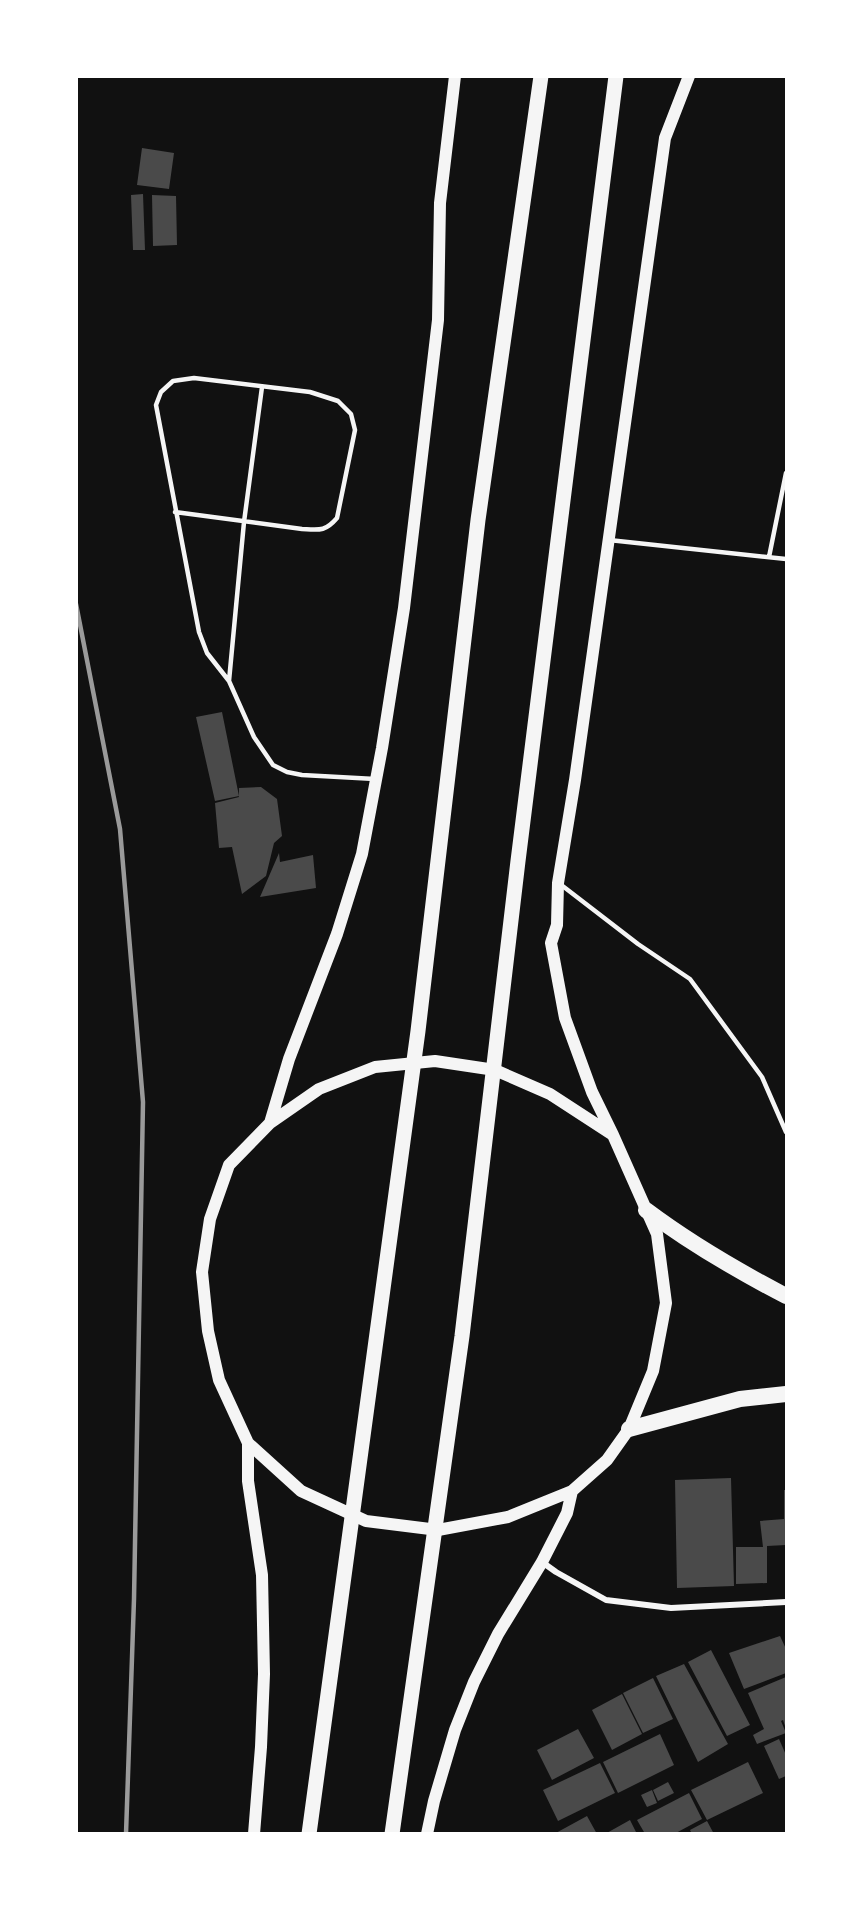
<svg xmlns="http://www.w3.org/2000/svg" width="863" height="1910" font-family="'Crimson Pro',serif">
  <rect width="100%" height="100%" fill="#111"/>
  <path fill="#4a4a4a" d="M142,148L174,153L169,189L137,185Z
    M143,194L145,250H133L131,195Z
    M152,195L176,196L177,245L153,246Z
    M222,712L239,796L215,801L196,717Z
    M261,787L277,799L282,836L274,843L266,876L242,894L232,847L219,848L215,803L239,797V788Z
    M279,853L280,862L313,855L316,888L260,897Z
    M731,1478L734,1586L677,1588L675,1480Z
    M784,1490H786V1545L767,1546V1583L736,1584V1547H763L760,1521L784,1519Z
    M780,1636L786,1649V1673L744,1689L729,1653Z
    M711,1650L750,1725L727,1736L688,1662Z
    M684,1664L728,1744L698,1762L656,1676Z
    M786,1677V1729L783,1720L781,1721L786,1733L757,1744L753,1735L764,1729L748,1693Z
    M653,1678L673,1719L643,1733L623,1693Z
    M622,1694L642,1734L612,1750L592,1710Z
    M578,1729L594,1758L552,1780L537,1750Z
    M660,1734L674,1765L618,1793L603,1762Z
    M779,1739L786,1755V1776L779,1779L764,1746Z
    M748,1762L763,1793L707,1820L691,1790Z
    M600,1763L615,1793L558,1821L543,1790Z
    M668,1782L674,1793L658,1801L653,1790Z
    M652,1790L657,1803L647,1807L641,1795Z
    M689,1793L702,1819L674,1834H642L644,1832L637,1820Z
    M587,1816L597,1834H554Z
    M630,1820L637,1834H605Z
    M707,1821L714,1834H692L690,1830Z"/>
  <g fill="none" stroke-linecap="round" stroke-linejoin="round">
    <path stroke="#f5f5f5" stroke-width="4.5" d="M262,387L244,522L229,681L254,737L273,765L287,772L302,775L375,779
      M175,512L302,529C319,530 325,532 337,518L355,430L351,414L338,401L310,392L194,378L173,381L161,392L156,405L199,632L207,653L229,681
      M609,540L786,559
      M769,557L786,473
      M560,884L638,944L690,979L762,1077L786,1132"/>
    <path stroke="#f5f5f5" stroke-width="6" d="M542,1562L556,1572L606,1600L671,1608L786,1602"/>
    <path stroke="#f5f5f5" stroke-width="12" d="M270,1123L289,1059L337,934L362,854L382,748L404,608L438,320L440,203L455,76
      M613,1135L550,1094L495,1070L435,1061L375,1067L319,1089L270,1123L229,1165L210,1219L202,1272L208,1331L219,1380L248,1443L301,1491L366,1521L438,1530L508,1517L572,1491L607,1460L629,1429L653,1371L666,1303L657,1234L613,1135L592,1092L565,1018L551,943L557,925L558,883L575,780L665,138L689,76
      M248,1443V1481L262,1575L264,1674L261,1747L254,1834
      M427,1834L434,1801L455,1730L474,1682L498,1634L542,1562L567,1513L572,1491"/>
    <path stroke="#f5f5f5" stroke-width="15" d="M309,1834L418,1031L478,520L541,76
      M392,1834L462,1336L518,861L616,76"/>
    <path stroke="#f5f5f5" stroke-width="16" d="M646,1210C690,1243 738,1271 786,1296
      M629,1429L740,1399L786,1394"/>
    <path stroke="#9a9a9a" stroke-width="4.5" d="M76,604L120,829L143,1102L134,1599L126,1834"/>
  </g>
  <rect width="863" height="1910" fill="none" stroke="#ffffff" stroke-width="156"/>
</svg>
